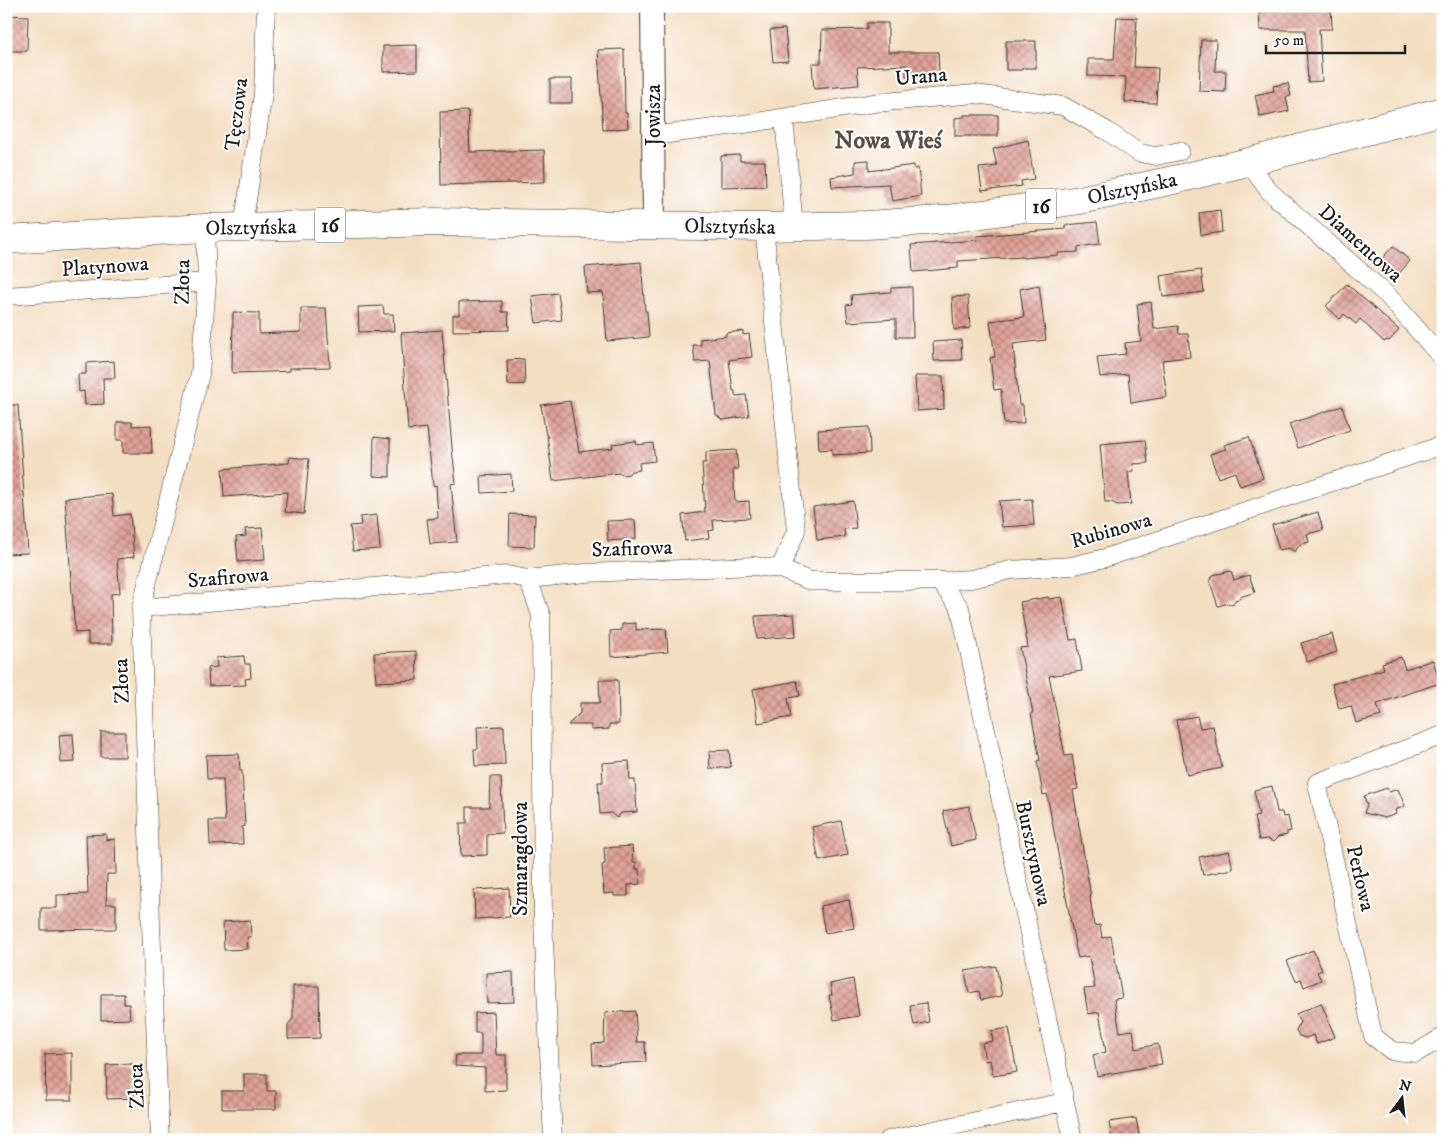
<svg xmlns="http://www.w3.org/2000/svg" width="1449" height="1146" font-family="'IM FELL DW Pica',serif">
  <defs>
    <pattern id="building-cross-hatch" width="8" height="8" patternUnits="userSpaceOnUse" patternTransform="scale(1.25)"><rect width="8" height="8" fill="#dfa197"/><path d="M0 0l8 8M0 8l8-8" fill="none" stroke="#b4827a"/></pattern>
  </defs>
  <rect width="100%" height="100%" fill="#fff"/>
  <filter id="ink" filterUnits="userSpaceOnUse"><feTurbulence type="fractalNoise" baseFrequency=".02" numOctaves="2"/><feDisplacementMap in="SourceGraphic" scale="10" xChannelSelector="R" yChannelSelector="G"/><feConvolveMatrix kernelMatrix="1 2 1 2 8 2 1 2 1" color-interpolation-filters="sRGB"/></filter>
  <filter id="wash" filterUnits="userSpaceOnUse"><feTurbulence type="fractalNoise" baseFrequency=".0096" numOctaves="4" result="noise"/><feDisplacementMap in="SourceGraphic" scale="20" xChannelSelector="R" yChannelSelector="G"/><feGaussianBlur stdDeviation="1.12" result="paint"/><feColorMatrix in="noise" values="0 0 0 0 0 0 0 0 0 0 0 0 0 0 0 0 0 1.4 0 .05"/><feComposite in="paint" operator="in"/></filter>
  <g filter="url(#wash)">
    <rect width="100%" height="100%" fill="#f4dec2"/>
    <g id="blocks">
      <path fill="url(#building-cross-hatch)" d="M1259,6H1331L1332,29H1319L1322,81L1308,82L1305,30H1260Z
        M6,15L28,16L27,51H6Z
        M1117,17L1137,18L1134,67L1158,68L1156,103L1125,102L1126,77L1088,76V59H1114Z
        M867,23H888V52H938L939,76H906V65L857,67L859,85L814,89L812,63H821L822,30L867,29Z
        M785,29L788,61L773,62L770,30Z
        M1201,40H1216L1215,71H1226L1225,92L1199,91Z
        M1006,41H1036V68H1022V70H1006Z
        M417,45V71L383,72V46Z
        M624,49L625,113H627L628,128L603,130L598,50Z
        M550,79H572V103H550Z
        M1288,83L1291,96L1286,97L1289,111L1260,117L1255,95L1274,91L1273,86Z
        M468,111L470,152L544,150L545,182L441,185L440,112Z
        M964,115H998V136H955V118L964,117Z
        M1028,140L1034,179L1021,181L1022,186L982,191L979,168L997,166L993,149Z
        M740,155V161H765L766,186L721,187V156Z
        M869,160V171L914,165V169L918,168L921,196L892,201L889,184L832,187L831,177L855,173V161Z
        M1220,210L1222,232L1201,235L1199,213Z
        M1097,222L1100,244L1078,247V252L1058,253V255L1023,258L1022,257L958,261V268L913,272L911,245L978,240L977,236L1065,229V225Z
        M1393,246L1410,261L1395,278L1378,263Z
        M641,262L645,311H647L649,337L607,341L603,292L587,293L585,267Z
        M1201,270L1204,292L1163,297L1160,276Z
        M1347,284L1399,330L1389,341L1387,340L1384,342L1360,319L1356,324L1344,314L1340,319L1326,306Z
        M1039,285L1046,340L1013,344L1019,405H1023L1024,423L1004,424L1001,389L994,390L990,358L995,357L990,321L1024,317L1020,289Z
        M912,287L913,337H896V319L848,322L846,305L852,304L851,295L891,292V288Z
        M558,293L562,320L536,323L532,296Z
        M968,296L970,328L954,330L952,297Z
        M502,301V312H508L509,330L453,331V315H459V302Z
        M1151,302L1154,329L1178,326L1179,334H1188L1190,357L1162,360L1167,397L1131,403L1128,374L1100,377L1097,357L1126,354L1125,343L1141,341L1137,304Z
        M383,306L384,314H393L394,331L359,332L358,307Z
        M301,308H326L330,367L290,368V371L270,372L232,373L233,312L259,313V334L301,332Z
        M442,330L452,448L456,483L451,484L457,542L430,544L427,519L438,518L436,485L433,486L427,428L408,430L401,333Z
        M743,331V335L749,334L752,357L729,360L733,391H735V396L746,395L749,416L723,420L716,415L710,361L695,362L693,345H701L700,339L726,336V333Z
        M961,340L962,360L934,361L933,342Z
        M524,359L525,384L508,385L507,360Z
        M114,361L115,378H103L104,404L85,405L84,391L79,392L78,374H86V363Z
        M915,376H943L944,409L917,411Z
        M570,401L579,452L613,448L612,444L636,441L637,445L653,443L655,461L639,463L640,470L631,471L629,474L622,475L619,473L553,481L547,435H546L541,405Z
        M6,405H18L28,553L6,554Z
        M1342,406L1350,430L1298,448L1289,424Z
        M117,422H132V426L151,425L152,453H123V440H117Z
        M869,427L870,453L832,455V449L819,450L818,430Z
        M374,437L390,439V477L373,476Z
        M1249,437L1263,478L1240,486L1235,472L1218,478L1210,454L1226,449L1224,445Z
        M1145,440L1148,463L1133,464L1134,471L1128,472L1131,504L1117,505L1112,502H1105L1100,444Z
        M736,450L738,469H733L735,502L749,501L750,518L713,520L714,530L708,531L709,538L685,541L682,515L705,512L702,463H706V452Z
        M290,457L309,459L304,514L285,512L287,492L224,497L222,469L289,463Z
        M511,474L512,491L482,493L481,476Z
        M112,494L114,516L130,514L134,557L117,559L120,593L111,594L112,644H88V632L75,633L65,498Z
        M1032,499L1034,525L1002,527L999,501Z
        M853,501L856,528L844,529L845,537L817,540L813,507Z
        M1318,512L1323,530L1307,534L1309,542L1299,545L1295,552L1289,548L1279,550L1272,525Z
        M510,514L535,515L534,547L509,546Z
        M377,515L380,549L353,551L350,526L361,525L360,517Z
        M635,520L636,539L608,541L607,521Z
        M262,528L265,560L238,562L236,537L246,536L245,529Z
        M1231,571L1234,580L1249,575L1255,592L1240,597L1241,598L1235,600L1233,605L1228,603L1218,606L1210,582L1213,575Z
        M1048,597L1049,599L1062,597L1070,640L1077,639L1082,671L1049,676L1065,756L1072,755L1078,789L1073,790L1091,897H1090L1094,926L1100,925L1102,938L1111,936L1122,998L1114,999L1120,1032L1133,1030L1136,1049L1158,1044L1162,1064L1097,1076L1093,1055L1106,1052L1099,1012L1088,1014L1084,989L1095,988L1092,971L1089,956L1078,958L1075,945L1047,794L1043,795L1037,761L1040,760L1031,713H1033L1020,648L1028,647L1020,602Z
        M794,614L796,636L757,639L755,616Z
        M636,623V630L666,629L668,652L611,657L610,631L622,630V624Z
        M1332,634L1337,652L1307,662L1301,643Z
        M416,651L417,680L376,682L374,653Z
        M244,656L245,664H250L251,678L245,679L246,685L209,686L208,668L217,667L216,658Z
        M1401,657L1405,669L1433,660L1440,683L1377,704L1381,716L1356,723L1351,706L1339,709L1332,684L1384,669L1382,663Z
        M599,680H618L619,724H609V729L591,730V725H568L580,713V703H600Z
        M797,681L800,696L788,698L791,717L758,723L753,689Z
        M1197,716L1200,728L1213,726L1222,768L1187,775L1176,720Z
        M504,726L505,765L475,766L474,749H478L477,727Z
        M101,732H125V757H101Z
        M73,734L75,762L61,763L59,735Z
        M729,750L731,767L710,769L709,751Z
        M239,754L240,771H242L245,826L242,827L243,844L210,845L209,821H225L223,779H207L206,755Z
        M629,761L630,780H635L637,812L621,813L617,818L611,813L600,814L598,782H603L602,763Z
        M490,777H501L503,833L487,834V855L461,856L460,823H467V807H489Z
        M1272,786L1277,812H1282L1283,817L1288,816L1291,831L1287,832V835L1278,837L1273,842L1267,839L1259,840L1254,817L1259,816L1254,790Z
        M1387,788L1389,792L1398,789L1405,806L1395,810L1396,814L1385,818L1364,813L1367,805L1364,796Z
        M969,806L976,840L951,846L943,811Z
        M841,821L848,855L819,861L812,827Z
        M106,834V840L115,839L116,874H107L106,904H116V929L41,930V908H57V895L88,894L86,835Z
        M632,846L633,862H636V869H639L640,884L628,885V896H614V893L604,894L602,865L605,864L604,848Z
        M1229,851L1233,869L1203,875L1199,857Z
        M509,888L510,917L475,919L474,890Z
        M849,900L854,928L825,933L820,906Z
        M250,920L251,937H247L248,949L224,950L223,922Z
        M1313,950L1322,970L1317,972L1321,980L1304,987L1301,979L1296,981L1287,961Z
        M996,966L1002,996L981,1000L979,991L969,993L965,971Z
        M513,972L514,1002L487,1003L486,973Z
        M853,979L859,1016L834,1020L829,995H832L830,984Z
        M293,986H319L320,1038L288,1039V1025L293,1019Z
        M101,994H124V1004H129L130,1019L101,1020Z
        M926,1003L929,1022L914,1025L910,1005Z
        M1321,1003L1335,1037L1317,1044L1313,1035L1306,1038L1299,1036L1296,1030L1300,1022L1296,1014Z
        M635,1011L637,1042H645L646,1062L593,1065L592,1044L604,1043L605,1013Z
        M494,1012L496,1055H506V1090L485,1091V1068L455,1066L456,1055H481V1033H475V1013Z
        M1009,1028L1017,1072L993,1076L990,1060L985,1061L982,1043L993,1041L991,1031Z
        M72,1053V1100H46L45,1054Z
        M133,1064L134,1098L107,1099L106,1065Z
        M244,1074H267V1091H276V1109H222V1091H244Z
        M1136,1118L1140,1140H1112L1109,1122Z"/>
    </g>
  </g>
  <g filter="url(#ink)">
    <use href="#blocks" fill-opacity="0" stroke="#3c3935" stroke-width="1"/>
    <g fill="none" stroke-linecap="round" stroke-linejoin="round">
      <g stroke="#3c3935" stroke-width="19">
        <path id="minor" d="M784,118L794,227
          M653,136L744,124L874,103L975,94L1063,106L1107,131L1139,153L1156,156L1180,151
          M1248,162L1269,191L1388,296L1443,359
          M243,227L263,94L266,6
          M764,227L796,531L780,569
          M6,296L207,282
          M528,579L541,615L543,919L553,1140
          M939,581L960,608L1073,1140
          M141,608L507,575L528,579L586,573L754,566L780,569L810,581H939L971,579L1011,570L1071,566L1105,558L1443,445
          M1443,735L1317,783L1373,1036L1392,1051L1416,1053L1443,1037
          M160,1140L151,924L141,608L200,374L207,282L205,228
          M888,1140L1064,1102"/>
      </g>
      <g stroke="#3c3935" stroke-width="24">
        <path id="tertiary" d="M652,6L654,224"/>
      </g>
      <g stroke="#3c3935" stroke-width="29">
        <path id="primary" d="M6,240L205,228L435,222L764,227L867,225L941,220L1080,200L1178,179L1248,162L1443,111"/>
      </g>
      <use href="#minor" stroke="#fff" stroke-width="18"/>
      <use href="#tertiary" stroke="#fff" stroke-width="22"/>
      <use href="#primary" stroke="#fff" stroke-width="28"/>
    </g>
  </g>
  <g text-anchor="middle" stroke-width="4" stroke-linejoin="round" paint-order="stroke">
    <g fill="#fff" stroke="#606060" stroke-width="1">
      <rect x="1026" y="188.5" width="30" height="35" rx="4"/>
      <rect x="315" y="207.5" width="30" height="35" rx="4"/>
    </g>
    <g font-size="20" font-weight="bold" fill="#1c1c1c">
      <text x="1041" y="213">16</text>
      <text x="330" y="232">16</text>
    </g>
    <g font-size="21" fill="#1c1c1c" stroke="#fff">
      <text transform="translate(921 76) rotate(-5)" y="7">Urana</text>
      <text transform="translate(236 114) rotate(-83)" y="7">Tęczowa</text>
      <text transform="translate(653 115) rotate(-90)" y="7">Jowisza</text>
      <text transform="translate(1132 188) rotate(-12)" y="7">Olsztyńska</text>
      <text transform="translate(730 226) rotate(1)" y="7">Olsztyńska</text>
      <text transform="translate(251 227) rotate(-1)" y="7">Olsztyńska</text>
      <text transform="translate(1361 243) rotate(42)" y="7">Diamentowa</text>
      <text transform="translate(105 266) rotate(-4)" y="7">Platynowa</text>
      <text transform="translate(182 282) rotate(-89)" y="7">Złota</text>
      <text transform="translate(1111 530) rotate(-16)" y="7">Rubinowa</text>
      <text transform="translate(632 548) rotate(-2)" y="7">Szafirowa</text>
      <text transform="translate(228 577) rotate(-5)" y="7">Szafirowa</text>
      <text transform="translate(121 681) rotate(-92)" y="7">Złota</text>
      <text transform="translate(1034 853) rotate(78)" y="7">Bursztynowa</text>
      <text transform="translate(520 859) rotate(-90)" y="7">Szmaragdowa</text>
      <text transform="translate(1361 878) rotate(77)" y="7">Perłowa</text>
      <text transform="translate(136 1086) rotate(-92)" y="7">Złota</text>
    </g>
    <g font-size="24" font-weight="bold" fill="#604b47" stroke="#fff">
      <text x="888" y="148">Nowa Wieś</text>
    </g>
  </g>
  <rect width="1449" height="1146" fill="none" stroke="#fff" stroke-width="25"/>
  <g transform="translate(1402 1098) rotate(15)" stroke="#ffffff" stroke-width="4" paint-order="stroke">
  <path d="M0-4L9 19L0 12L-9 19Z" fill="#1c1c1c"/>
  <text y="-8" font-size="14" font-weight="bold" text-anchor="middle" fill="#1c1c1c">N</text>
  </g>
  <path d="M1266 45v8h139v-8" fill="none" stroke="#1c1c1c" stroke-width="2.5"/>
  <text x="1274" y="45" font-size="15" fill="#1c1c1c" stroke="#ffffff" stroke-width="4" paint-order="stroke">50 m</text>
</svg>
